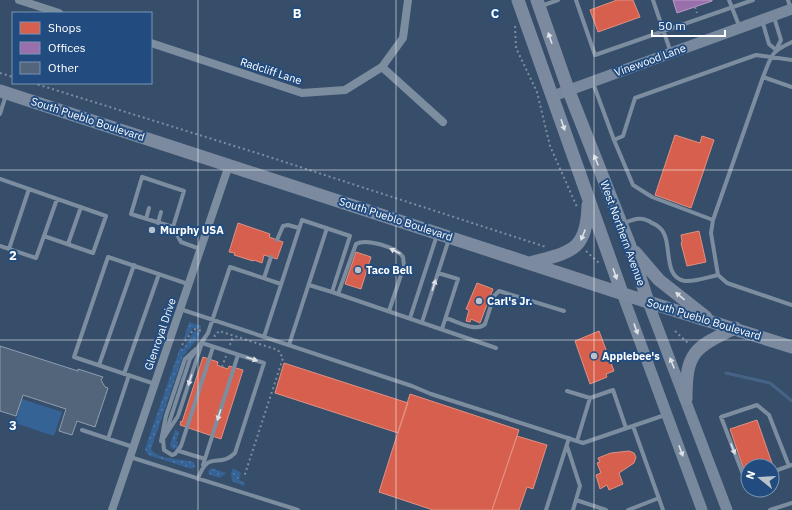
<svg xmlns="http://www.w3.org/2000/svg" width="792" height="510" font-family="'IBM Plex Sans',sans-serif">
  <defs>
    <pattern id="grass-dots" width="8" height="8" patternUnits="userSpaceOnUse"><rect width="8" height="8" fill="#356396"/><path d="M2 2h.1M6 6h.1" fill="none" stroke="#537aa6" stroke-width="1.8" stroke-linecap="round"/></pattern>
  </defs>
  <rect width="100%" height="100%" fill="#374e6a"/>
  <path fill="url(#grass-dots)" d="M189,322L201,326V329L193,328L183,342Z
    M194,331L200,332L198,338L188,350L186,349L187,352L183,356L151,449C157,460 183,459 194,462L195,467L192,469L148,455L145,449L180,348L183,349Z
    M175,430L179,432L176,441L178,442L177,448L172,449L170,445Z
    M211,468L226,473L220,478L210,475L208,472Z
    M233,468L241,473L239,480L245,483L244,486L232,481L231,474Z"/>
  <path fill="#356396" d="M22,399L62,412L54,436L15,423Z"/>
  <path fill="#d6604d" stroke="#e29082" d="M617,0H633L640,17L598,32L590,10Z
    M675,135L700,143L702,136L714,140L691,208L655,195Z
    M238,223L270,234L269,237L283,242L277,259L264,255L262,263L254,260L253,261L234,255L235,253L229,252Z
    M699,231L706,262L687,266L681,243L682,242L681,235Z
    M356,252L371,257L361,289L345,284Z
    M477,283L493,289L480,323L471,319L470,322L466,321L469,310L466,309Z
    M599,331L614,371L606,374L607,377L590,384L575,341Z
    M203,357L218,362L217,365L222,367L228,369L229,366L243,370L221,439L180,425L181,421L182,422Z
    M284,363L408,403L398,433L275,393Z
    M410,394L519,430L492,510H433L379,492Z
    M757,420L773,466H748V476H746L730,429Z
    M517,436L547,445L533,489L527,487L519,510H492Z
    M629,451L634,453L636,457L634,463L619,473L623,484L609,490L607,485L600,489L596,475L601,473L597,463L600,462L598,458L611,453Z"/>
  <path fill="#9970ab" stroke="#b89bc4" d="M673,0H712V1L677,13Z"/>
  <g fill="none" stroke-linecap="round" stroke-linejoin="round">
    <path stroke="#456387" stroke-width="3" d="M726,373L770,383L792,401"/>
  </g>
  <path fill="#52657b" stroke="#909eaf" d="M0,346L78,371V369L103,377L101,380L105,387L108,388L95,427L77,421L72,435L59,431L66,409L23,395L16,416L0,411Z"/>
  <g fill="none" stroke-linecap="round" stroke-linejoin="round">
    <path stroke="#7d8da0" stroke-width="2" stroke-dasharray="2 3" stroke-linecap="butt" d="M695,7L697,13
      M515,26L516,48L537,92L550,146L577,207
      M0,73L13,77
      M33,83L260,154L546,247
      M586,251L599,263
      M675,331L689,344
      M214,335L215,336L219,331L278,350L283,358L244,477
      M182,345L194,329L202,331
      M230,345L233,336
      M222,367L226,356"/>
    <path stroke="#7d8da0" stroke-width="4" d="M576,0L595,55L753,0
      M653,0L671,53
      M729,0L740,28
      M788,0L791,9
      M541,6L558,0
      M762,20L769,44L776,50L781,40L774,17
      M763,77L792,87
      M593,83L614,140
      M0,114L6,95
      M0,179L106,216L93,253L44,236L57,199
      M146,219L149,208
      M713,220L652,197L633,185L614,140L623,136L635,98L756,55L792,60
      M158,223L161,212
      M624,223C635,219 642,216 652,223C655,224 658,226 660,228C674,241 661,277 685,281C695,282 709,277 718,275L711,233L713,220L763,77C772,55 770,52 792,42
      M173,227L184,191L142,177L131,214L173,227L181,242L200,249
      M277,240L283,226L288,225L299,228
      M68,244L81,207
      M0,246L36,258L44,236
      M9,249L29,189
      M438,273L458,279L442,329
      M718,275L727,283L792,305
      M264,278L271,257
      M309,285L332,292
      M338,294L356,244C366,238 396,247 403,257L404,266L389,311
      M180,309L412,386L431,394L583,443L665,415
      M410,318L437,235
      M446,318C456,321 476,333 485,324L494,296L499,291L564,311
      M422,322L449,239
      M264,337L302,220L350,236L332,292L496,348
      M202,343L178,416L163,439L164,450L172,455L175,454L181,446L213,347
      M289,345L327,228
      M99,365L134,265
      M124,374L159,274
      M155,384L74,357L108,257L188,284
      M567,391L590,398L613,390L626,428
      M633,426L663,510
      M82,430L133,447
      M166,432L190,359L208,333L230,267L281,284
      M108,439L129,375
      M161,441L166,416L185,359L196,349
      M577,441L590,398
      M567,446L580,486L573,510
      M179,451L205,459
      M130,457L298,510
      M203,465L238,355
      M772,472L792,465
      M198,479C208,449 219,469 235,453L264,363L202,343
      M748,481L746,482L721,417L757,405L769,415L789,466
      M576,500L606,510
      M546,510L569,438
      M628,510L659,498
      M770,510L792,503"/>
    <path stroke="#7d8da0" stroke-width="8" d="M19,0L59,13
      M408,0L403,38L382,67L443,122
      M151,43L302,93L345,90L382,67
      M112,510L229,165"/>
    <path stroke="#78899d" stroke-width="11" d="M553,96L792,9
      M622,293L702,510
      M648,302L727,510"/>
    <path stroke="#7b8a9f" stroke-width="13" d="M518,0L622,293
      M537,0L568,89L630,246L648,302
      M0,91L648,302L792,347
      M635,252L659,280L706,317
      M530,263C570,252 587,252 588,205
      M686,399C686,352 694,348 735,328"/>
  </g>
  <defs><path id="oneway-solid" d="M-6-.8H1V-3.2L6.5 0L1 3.2V.8H-6Z"/></defs>
  <g fill="#dee2e7">
    <use href="#oneway-solid" transform="translate(550 38) rotate(-109)"/>
    <use href="#oneway-solid" transform="translate(563 125) rotate(71)"/>
    <use href="#oneway-solid" transform="translate(596 160) rotate(-112)"/>
    <use href="#oneway-solid" transform="translate(583 235) rotate(112)"/>
    <use href="#oneway-solid" transform="translate(395 251) rotate(-154)"/>
    <use href="#oneway-solid" transform="translate(615 274) rotate(71)"/>
    <use href="#oneway-solid" transform="translate(434 285) rotate(-72)"/>
    <use href="#oneway-solid" transform="translate(680 296) rotate(-140)"/>
    <use href="#oneway-solid" transform="translate(252 359) rotate(18)"/>
    <use href="#oneway-solid" transform="translate(190 380) rotate(108)"/>
    <use href="#oneway-solid" transform="translate(219 415) rotate(108)"/>
    <use href="#oneway-solid" transform="translate(733 449) rotate(69)"/>
  </g>
  <g fill="#dde2e6">
    <use href="#oneway-solid" transform="translate(636 329) rotate(70)"/>
    <use href="#oneway-solid" transform="translate(672 363) rotate(-112)"/>
    <use href="#oneway-solid" transform="translate(681 451) rotate(70)"/>
  </g>
  <path fill="none" stroke="#fff" stroke-width="1" stroke-opacity="0.55" d="M198,0V510M396,0V510M594,0V510M0,170H792M0,340H792"/>
  <g fill="#b9c1cb" stroke="#224c7f" stroke-width="1.5">
    <circle cx="152" cy="230" r="4"/>
    <circle cx="358" cy="270" r="4"/>
    <circle cx="479" cy="301" r="4"/>
    <circle cx="594" cy="356" r="4"/>
  </g>
  <g text-anchor="middle" stroke-width="4" stroke-linejoin="round" paint-order="stroke">
    <g font-size="11" fill="#fff" stroke="#224c7f">
      <text transform="translate(650 60) rotate(-20)" y="4">Vinewood Lane</text>
      <text transform="translate(271 71) rotate(18)" y="4">Radcliff Lane</text>
      <text transform="translate(88 119) rotate(18)" y="4">South Pueblo Boulevard</text>
      <text transform="translate(396 219) rotate(18)" y="4">South Pueblo Boulevard</text>
      <text transform="translate(623 233) rotate(70)" y="4">West Northern Avenue</text>
      <text transform="translate(704 319) rotate(17)" y="4">South Pueblo Boulevard</text>
      <text transform="translate(160 334) rotate(-71)" y="4">Glenroyal Drive</text>
    </g>
    <g font-size="11" font-weight="bold" fill="#fff" stroke="#224c7f" text-anchor="start">
      <text x="160" y="234">Murphy USA</text>
      <text x="366" y="274">Taco Bell</text>
      <text x="487" y="305">Carl's Jr.</text>
      <text x="602" y="360">Applebee's</text>
    </g>
  </g>
  <g font-size="13" text-anchor="middle" font-weight="bold" fill="#fff" stroke="#224c7f" stroke-width="4" stroke-linejoin="round" paint-order="stroke">
    <text x="297" y="18">B</text>
    <text x="495" y="18">C</text>
    <text x="13" y="260">2</text>
    <text x="13" y="430">3</text>
  </g>
  <rect x="12" y="12" width="140" height="72" fill="#224c7f" stroke="#7a94b2"/>
  <rect x="20" y="22" width="20" height="12" fill="#d6604d" stroke="#7a94b2"/>
  <text x="48" y="32" font-size="12" fill="#ffffff">Shops</text>
  <rect x="20" y="42" width="20" height="12" fill="#9970ab" stroke="#7a94b2"/>
  <text x="48" y="52" font-size="12" fill="#ffffff">Offices</text>
  <rect x="20" y="62" width="20" height="12" fill="#52657b" stroke="#7a94b2"/>
  <text x="48" y="72" font-size="12" fill="#ffffff">Other</text>
  <g transform="translate(760 478) rotate(288)"><circle r="19" fill="#224c7f" stroke="#7a94b2"/>
  <path d="M0-3L7 15L0 10L-7 15Z" fill="#b9c1cb"/>
  <text y="-6" font-size="11" font-weight="bold" text-anchor="middle" fill="#ffffff">N</text>
  </g>
  <path d="M652 30v6h73v-6" fill="none" stroke="#ffffff" stroke-width="2"/>
  <text x="658" y="30" font-size="12" fill="#ffffff" stroke="#224c7f" stroke-width="3" paint-order="stroke">50 m</text>
</svg>
